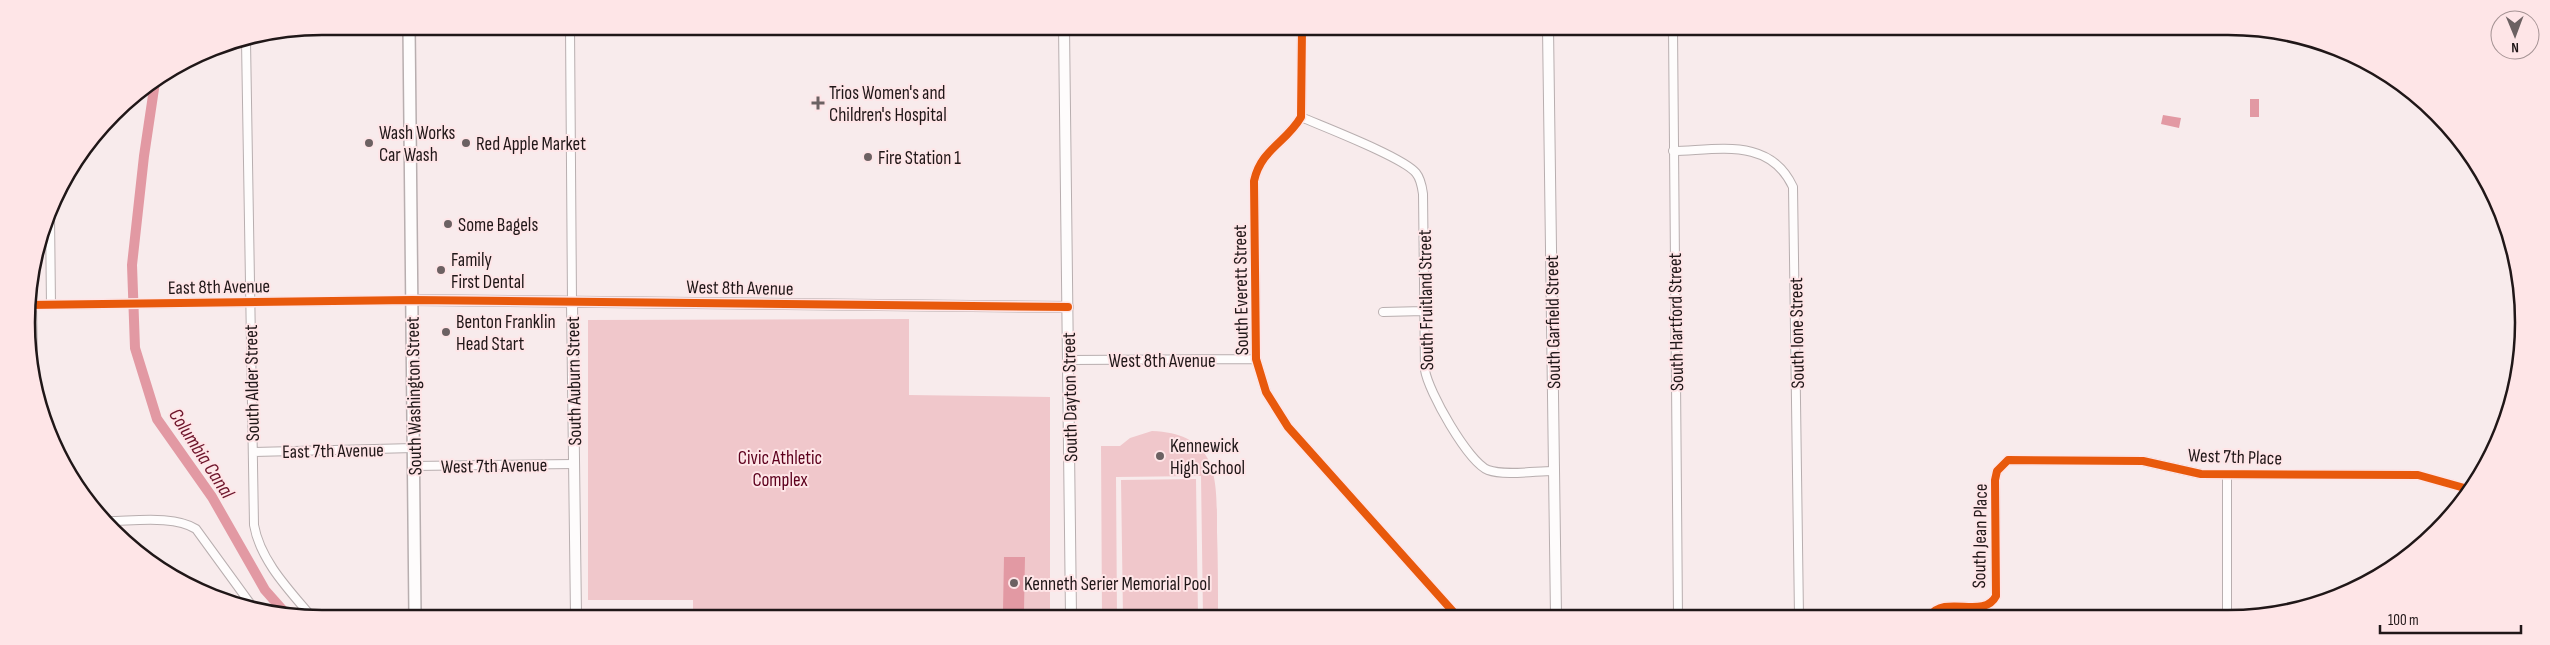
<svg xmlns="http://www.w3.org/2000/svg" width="2550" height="645" font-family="'Sofia Sans Condensed',sans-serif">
  <rect width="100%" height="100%" fill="#f8ebec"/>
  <path fill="#f0c7cb" d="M909,319V395L1050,397V616H693V600H588V320Z
    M1152,431C1219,434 1217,478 1217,532C1218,560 1218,588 1218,616H1203L1201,476L1116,477L1117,616H1102L1101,446H1120L1130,438Z
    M1196,479L1198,616H1123L1121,480Z"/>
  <path fill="#e299a3" d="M2250,99H2259V117H2250Z
    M2163,115L2181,118L2179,128L2161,124Z
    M1004,557H1025L1024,610H1003Z"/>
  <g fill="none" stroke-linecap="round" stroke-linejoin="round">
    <path stroke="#e299a3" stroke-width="10" d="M155,82L144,156L132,265L135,348L157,419L212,497L265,590L288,616"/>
    <g stroke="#b8aeaf" stroke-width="10">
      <path id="minor" d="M570,27L572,302
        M1302,28L1301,117C1286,143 1261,149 1254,181L1256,359L1266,392L1288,427L1457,616
        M1673,28L1678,616
        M246,41L254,525C260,560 289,590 311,616
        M1301,117C1324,127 1403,157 1416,173C1421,179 1422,187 1423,194L1425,370C1428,391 1468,462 1488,470C1504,476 1536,471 1553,471
        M1673,151C1719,150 1770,137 1793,187L1799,616
        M50,216L51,305
        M27,305L412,300
        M32,305L33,362
        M1383,312L1424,311
        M1068,360L1256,359
        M253,452L414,448
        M414,466L574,464
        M109,521C133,521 175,515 196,529L252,606
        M1930,616C1945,594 1984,620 1996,596L1995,480L1997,471L2008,460L2143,461L2201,474L2418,475L2468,489
        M2227,616V474"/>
    </g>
    <g stroke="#b8aeaf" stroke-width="12">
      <path id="tertiary" d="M1064,27L1071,616
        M1548,28L1556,616
        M412,300L1068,307
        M572,302L576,616"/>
    </g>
    <g stroke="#b8aeaf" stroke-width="14">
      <path id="secondary" d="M409,26L415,616
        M2195,29H2268"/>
    </g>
    <use href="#minor" stroke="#fefcfc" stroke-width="8"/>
    <use href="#tertiary" stroke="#fefcfc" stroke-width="10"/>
    <use href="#secondary" stroke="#fefcfc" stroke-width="11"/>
    <g stroke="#fee5e7" stroke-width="11">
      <path id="cycleway" d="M1302,28L1301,117C1286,143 1261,149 1254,181L1256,359L1266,392L1288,427L1457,616
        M27,305L412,300L1068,307
        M1930,616C1945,594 1984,620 1996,596L1995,480L1997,471L2008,460L2143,461L2201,474L2418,475L2468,489"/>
    </g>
    <use href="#cycleway" stroke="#e8590c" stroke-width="8"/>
  </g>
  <g fill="#6c6162" stroke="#fee5e7" stroke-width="2">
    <path d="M815.5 95.5h5v5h5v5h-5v5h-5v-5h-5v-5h5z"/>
    <circle cx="369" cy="143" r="5"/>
    <circle cx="466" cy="143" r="5"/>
    <circle cx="868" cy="157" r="5"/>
    <circle cx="448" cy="224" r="5"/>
    <circle cx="441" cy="270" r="5"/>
    <circle cx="446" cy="332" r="5"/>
    <circle cx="1160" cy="456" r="5"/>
    <circle cx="1014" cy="583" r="5"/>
  </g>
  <g text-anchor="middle" stroke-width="4" stroke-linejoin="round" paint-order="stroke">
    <g font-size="19" fill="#201718" stroke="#fee5e7" text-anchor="start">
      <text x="829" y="99">Trios Women's and<tspan x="829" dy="22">Children's Hospital</tspan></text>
      <text x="379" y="139">Wash Works<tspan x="379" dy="22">Car Wash</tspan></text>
      <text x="476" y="150">Red Apple Market</text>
      <text x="878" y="164">Fire Station 1</text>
      <text x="458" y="231">Some Bagels</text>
      <text x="451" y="266">Family<tspan x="451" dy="22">First Dental</tspan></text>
      <text x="456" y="328">Benton Franklin<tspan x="456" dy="22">Head Start</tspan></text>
      <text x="1170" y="452">Kennewick<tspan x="1170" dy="22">High School</tspan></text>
      <text x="1024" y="590">Kenneth Serier Memorial Pool</text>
    </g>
    <g font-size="19" fill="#201718" stroke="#fee5e7">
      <text transform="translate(219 286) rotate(-1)" y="7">East 8th Avenue</text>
      <text transform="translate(740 287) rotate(1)" y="7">West 8th Avenue</text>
      <text transform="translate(1240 290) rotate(-91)" y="7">South Everett Street</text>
      <text transform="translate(1425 300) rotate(-91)" y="7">South Fruitland Street</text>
      <text transform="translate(1552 322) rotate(-91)" y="7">South Garfield Street</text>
      <text transform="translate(1675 322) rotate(-91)" y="7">South Hartford Street</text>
      <text transform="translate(1796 333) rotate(-91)" y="7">South Ione Street</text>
      <text x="1162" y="367">West 8th Avenue</text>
      <text transform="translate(573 381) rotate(-91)" y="7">South Auburn Street</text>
      <text transform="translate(251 383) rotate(-91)" y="7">South Alder Street</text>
      <text transform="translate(413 396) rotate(-91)" y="7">South Washington Street</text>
      <text transform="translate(1069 397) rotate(-91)" y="7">South Dayton Street</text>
      <text transform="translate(333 450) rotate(-1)" y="7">East 7th Avenue</text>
      <text transform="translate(2235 456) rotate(2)" y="7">West 7th Place</text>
      <text transform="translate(494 465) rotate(-1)" y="7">West 7th Avenue</text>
      <text transform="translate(1979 536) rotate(-89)" y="7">South Jean Place</text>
    </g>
    <g font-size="19" fill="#5d001d" stroke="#fee5e7">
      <text x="780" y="464">Civic Athletic<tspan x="780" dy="22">Complex</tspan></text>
    </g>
    <g font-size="20" font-style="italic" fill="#6d142a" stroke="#fee5e7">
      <text transform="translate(202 453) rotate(57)" y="7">Columbia Canal</text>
    </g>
  </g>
  <path d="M0 0H2550V645H0ZM322 35H2228A287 287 0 0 1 2515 322V323A287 287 0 0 1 2228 610H322A287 287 0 0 1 35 323V322A287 287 0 0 1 322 35Z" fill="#fee5e7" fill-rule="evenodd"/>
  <path fill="none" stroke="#201718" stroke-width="2.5" d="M322 35H2228A287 287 0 0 1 2515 322V323A287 287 0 0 1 2228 610H322A287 287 0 0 1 35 323V322A287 287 0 0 1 322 35Z"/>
  <g transform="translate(2515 35) rotate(179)"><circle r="24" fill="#fee5e7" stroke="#a59394"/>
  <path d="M0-4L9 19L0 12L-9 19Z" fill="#6c6162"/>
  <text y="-8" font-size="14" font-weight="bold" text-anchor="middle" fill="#201718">N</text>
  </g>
  <path d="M2380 625v8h141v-8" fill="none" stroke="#201718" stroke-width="2.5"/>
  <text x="2388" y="625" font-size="15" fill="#201718" stroke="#fee5e7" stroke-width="4" paint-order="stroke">100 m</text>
</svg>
